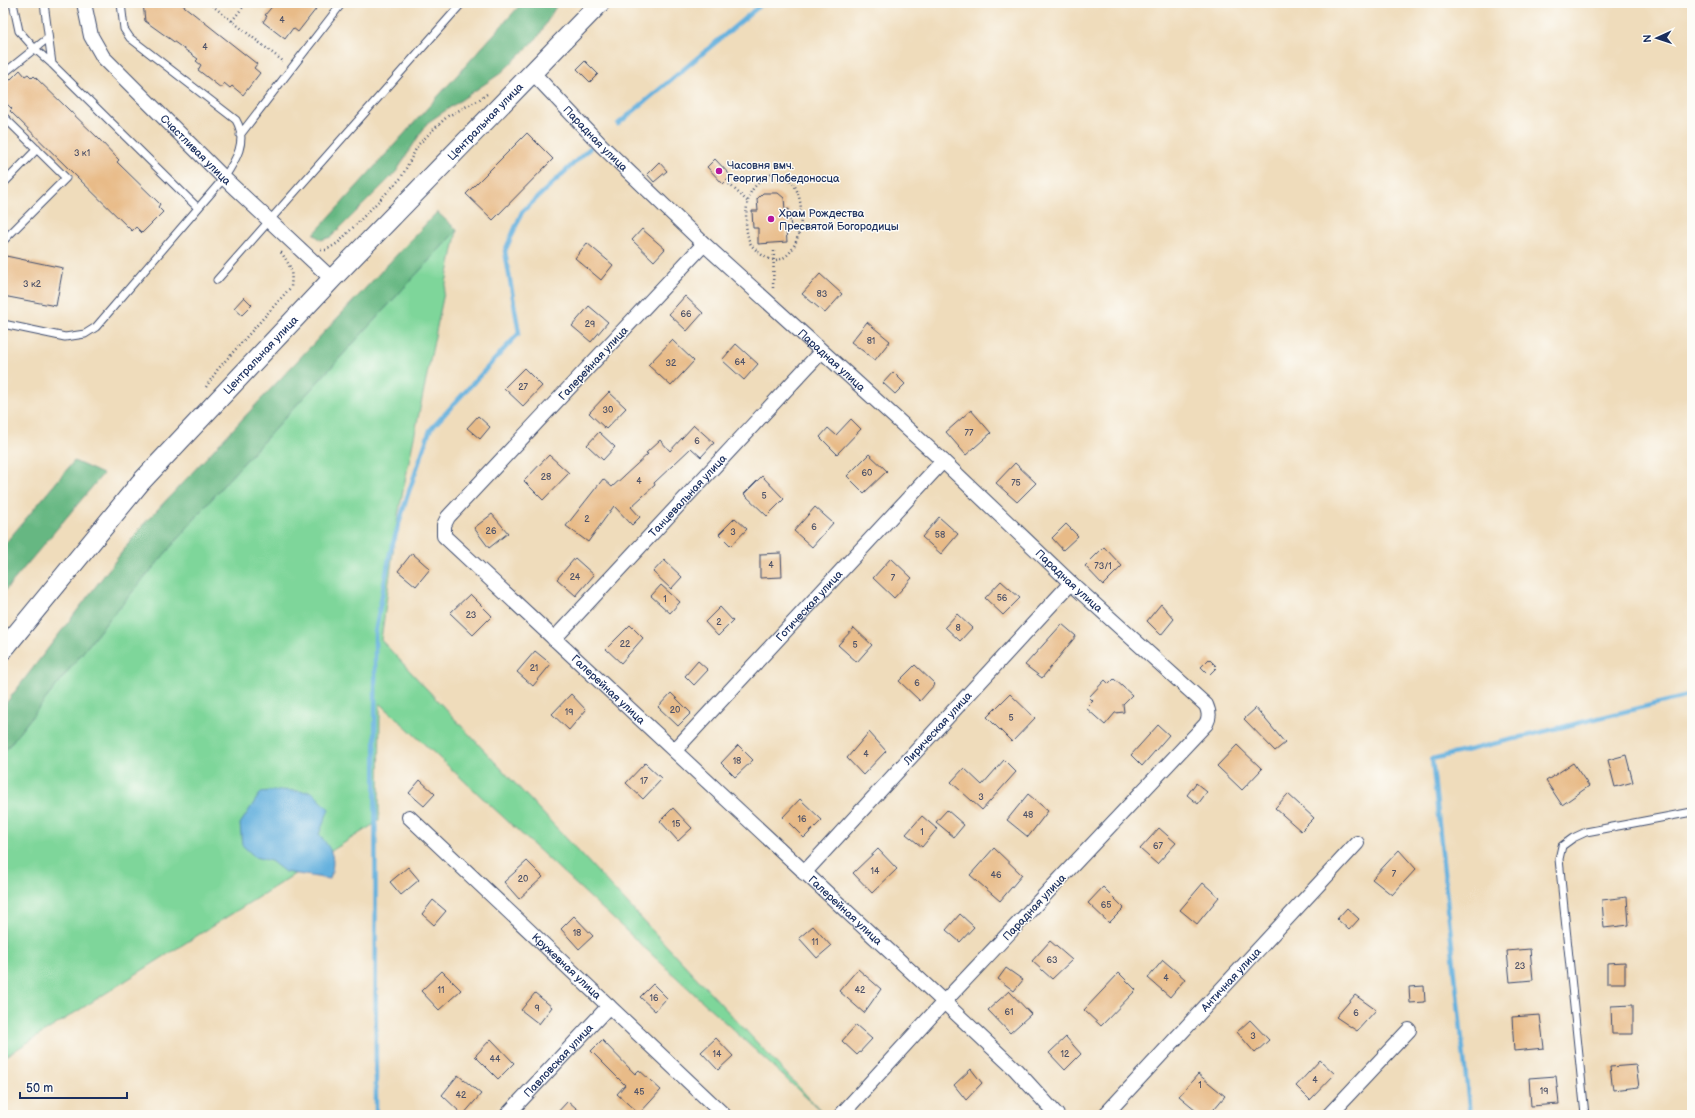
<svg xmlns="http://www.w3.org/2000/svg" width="1695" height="1118" font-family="'Balsamiq Sans',sans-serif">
  <rect width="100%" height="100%" fill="#fdfcf7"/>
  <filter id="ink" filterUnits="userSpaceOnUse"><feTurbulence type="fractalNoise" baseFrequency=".025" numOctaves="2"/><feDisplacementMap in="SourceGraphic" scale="8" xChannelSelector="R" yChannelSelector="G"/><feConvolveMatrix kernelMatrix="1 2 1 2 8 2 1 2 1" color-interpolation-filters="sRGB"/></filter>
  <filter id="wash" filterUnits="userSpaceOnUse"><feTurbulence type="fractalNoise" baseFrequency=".012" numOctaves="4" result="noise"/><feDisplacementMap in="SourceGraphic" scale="16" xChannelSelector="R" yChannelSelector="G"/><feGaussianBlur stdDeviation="0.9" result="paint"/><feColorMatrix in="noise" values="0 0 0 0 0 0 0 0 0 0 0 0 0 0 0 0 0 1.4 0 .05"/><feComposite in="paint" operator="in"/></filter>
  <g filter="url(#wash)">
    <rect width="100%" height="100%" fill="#efdcbb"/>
    <path fill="#7ed69a" stroke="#4c827c" d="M457,230L398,515L381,640L822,1112L380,703L379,821L3,1058V753L106,623L227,481Z"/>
    <path fill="#66b782" stroke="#407370" d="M522,3H558L538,37L501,73L427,123L396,172L331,237L321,240L314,234Z
      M437,212L457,230L227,481L106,623L3,753V707L142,526Z
      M74,461L103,474L3,593V546Z"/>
    <path fill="#65b1de" stroke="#40709e" d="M279,790L312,792L329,809L319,834C333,852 336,857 330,879L285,872L271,861L255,857L242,845L240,824L261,792Z"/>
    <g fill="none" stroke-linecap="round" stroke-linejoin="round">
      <path stroke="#65b1de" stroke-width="4.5" d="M618,124L763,3
        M376,1115L375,633L390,553L407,497L430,430L519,333L505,251L522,212L590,148
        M1470,1115L1432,759L1692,695"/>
    </g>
    <g id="blocks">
      <path fill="#e8bb88" d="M143,3H180L257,64L254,68L260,73L243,95L232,86L230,88L224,83L221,88L198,70L201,65L196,61L198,59L145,21Z
        M275,3H309L316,9L298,32L293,28L285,39L263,22L267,16L265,15Z
        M585,61L598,74L590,82L577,69Z
        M20,70L25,76L28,74L32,78L34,76L99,139L119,160L117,162L160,204L158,207L163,212L142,233L136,227L132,231L10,111L12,109L3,100V87Z
        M527,133L553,159L493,220L466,194Z
        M715,159L731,176L723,184L707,167Z
        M659,162L667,171L654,182L647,174Z
        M763,193H778L784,198L785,210L789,209L791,228L786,229L787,242L758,244V228H753L752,211H758L757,199Z
        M642,229L665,249L654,261L632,240Z
        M587,243L613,265L601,280L575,258Z
        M6,256L63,268L56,306L3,296V261H5Z
        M820,274L842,294L825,313L802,294Z
        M685,296L703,313L687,331L669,314Z
        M244,297L252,305L242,315L234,308Z
        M589,306L608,322L591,342L572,326Z
        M867,322L890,341L875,360L851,342Z
        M672,340L694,361L671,386L648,365Z
        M736,344L758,364L744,380L722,360Z
        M524,368L542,386L523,406L504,388Z
        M893,372L905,384L895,394L883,383Z
        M609,392L626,408L606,429L589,413Z
        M971,410L991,433L966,455L946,432Z
        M478,416L490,427L480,439L467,428Z
        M851,419L861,429L837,454L820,437L828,428L836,435Z
        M694,425L714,443L701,457L691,448L654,483L655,485L631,507L640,517L632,525L614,506L588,542L566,526L603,479L612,487L648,454L646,453L660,440L670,451Z
        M599,432L615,447L603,460L587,445Z
        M869,454L887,471L864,493L847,476Z
        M549,455L569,473L543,500L524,481Z
        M1015,463L1036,483L1017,502L996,483Z
        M762,476L784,499L767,516L744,494Z
        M815,507L833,523L812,547L794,531Z
        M492,514L508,533L489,548L474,528Z
        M939,517L958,534L941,554L922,537Z
        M735,518L747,529L731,546L719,534Z
        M1066,524L1078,536L1063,550L1052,538Z
        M1104,547L1122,566L1103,585L1085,566Z
        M412,553L430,569L416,586L398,571Z
        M781,553L782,577L760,578V554Z
        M575,558L594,575L576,596L557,579Z
        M891,558L912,578L894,598L873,578Z
        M664,560L682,577L671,589L653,572Z
        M1001,581L1020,598L1003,615L985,598Z
        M661,585L680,602L670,613L651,596Z
        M470,594L492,616L473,635L450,613Z
        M1161,604L1174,619L1161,635L1147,621Z
        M720,607L733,621L718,636L705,622Z
        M957,614L972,628L960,641L945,627Z
        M1062,624L1076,636L1042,678L1025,665Z
        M630,625L643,638L621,663L606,649Z
        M854,628L872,645L857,662L838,645Z
        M535,651L551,664L533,686L517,672Z
        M1209,659L1217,667L1209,675L1201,667Z
        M698,661L708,670L694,685L685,676Z
        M915,665L935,684L920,701L899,681Z
        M1114,679L1132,695L1123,704L1124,712L1115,713L1105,725L1086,708L1093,701L1089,697L1105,680L1109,684Z
        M671,693L691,713L678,726L658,707Z
        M571,694L586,710L569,730L552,714Z
        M1010,694L1035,718L1012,742L987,717Z
        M1256,708L1285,743L1275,751L1244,719Z
        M1158,725L1169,735L1142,766L1131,755Z
        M869,732L886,751L863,775L847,758Z
        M738,745L753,760L735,777L721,763Z
        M1237,745L1262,769L1242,790L1217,766Z
        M1626,755L1633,782L1615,787L1608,760Z
        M1004,760L1016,772L982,810L951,782L964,768L982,785Z
        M645,763L662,779L643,799L626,783Z
        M1573,763L1589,786L1562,805L1546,781Z
        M420,780L435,794L424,806L409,793Z
        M1196,783L1207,792L1198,804L1187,795Z
        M1028,794L1048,811L1028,837L1007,820Z
        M1288,794L1314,818L1301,831L1275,808Z
        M800,799L822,820L804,838L783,817Z
        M673,808L692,828L678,841L660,821Z
        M947,810L964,825L954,837L936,822Z
        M922,816L937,829L922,847L906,834Z
        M1159,828L1176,843L1157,864L1140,849Z
        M994,848L1022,875L1000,901L970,875Z
        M878,849L897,869L872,893L853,873Z
        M1399,850L1416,869L1392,895L1372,879Z
        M527,861L543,877L519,899L504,882Z
        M408,867L419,880L401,895L390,882Z
        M1203,883L1219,897L1197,924L1180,910Z
        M1103,887L1124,908L1109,923L1088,903Z
        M1627,897L1629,925L1604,928L1602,900Z
        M433,900L446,911L434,925L422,914Z
        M1347,908L1359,919L1349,930L1337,919Z
        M960,914L974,927L960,942L946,930Z
        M574,916L593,936L579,949L561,929Z
        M813,926L831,946L817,958L799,938Z
        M1050,941L1072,960L1052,979L1032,961Z
        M1530,949L1533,980L1510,982L1507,951Z
        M1163,960L1185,979L1170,997L1148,978Z
        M1625,962V983H1607V963Z
        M1006,968L1023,980L1014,991L998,979Z
        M858,969L881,989L864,1013L839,991Z
        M442,971L461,990L439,1010L421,991Z
        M1119,973L1136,990L1101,1026L1084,1010Z
        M653,984L667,998L655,1011L640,997Z
        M1424,986L1425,1002L1410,1003L1409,987Z
        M1009,991L1031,1014L1010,1033L988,1010Z
        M535,993L552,1007L539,1024L521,1010Z
        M1355,995L1376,1010L1357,1031L1336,1017Z
        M1633,1005V1034H1612L1611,1006Z
        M1540,1015L1544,1048L1514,1051L1512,1017Z
        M1250,1020L1269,1040L1255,1053L1237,1032Z
        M856,1025L872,1039L857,1055L842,1041Z
        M1066,1037L1081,1054L1065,1070L1049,1053Z
        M716,1038L733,1056L718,1070L701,1052Z
        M491,1039L514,1063L498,1079L475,1056Z
        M602,1040L635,1074L639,1070L661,1090L639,1114L617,1094L625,1085L591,1051Z
        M1320,1060L1335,1074L1310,1100L1296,1086Z
        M1636,1065L1639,1087L1613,1090L1610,1067Z
        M971,1069L982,1083L966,1100L954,1085Z
        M1198,1074L1225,1096L1209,1115H1202L1179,1096Z
        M458,1075L481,1094L463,1115L442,1095Z
        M1556,1076L1559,1104L1531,1106L1529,1078Z
        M568,1101L584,1115H555Z"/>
    </g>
  </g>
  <g filter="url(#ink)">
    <use href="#blocks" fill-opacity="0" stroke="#3b496c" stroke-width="1"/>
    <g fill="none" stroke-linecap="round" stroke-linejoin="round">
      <g stroke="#3b496c" stroke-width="9">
        <path id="service" d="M13,3L19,31L34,48L52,64L198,208
          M44,3L52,64
          M3,74L48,38
          M3,116L66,178L3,241
          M240,135L342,3
          M3,184L37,149
          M217,280L462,3
          M3,324L65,337L85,334L96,327L224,178C236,160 248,141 236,120L130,38L124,29L121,3
          M1585,1115L1559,859L1562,846L1573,838L1586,832L1692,812"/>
      </g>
      <g stroke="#3b496c" stroke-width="16">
        <g id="minor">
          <path id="s1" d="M84,3L91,36L103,57L224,178L332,279"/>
          <path id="s2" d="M532,72L602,146L704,244L943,461L1071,583L1206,705C1209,712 1210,717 1206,724L944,1002L841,1115"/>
          <path id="s3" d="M704,244L448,517L444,525V536L944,1002L1016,1070L1057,1115"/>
          <path id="s4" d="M554,639L821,352"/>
          <path id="s5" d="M675,750L943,461"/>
          <path id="s6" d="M409,817L724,1115"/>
          <path id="s7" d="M804,873L1071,583"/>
          <path id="s8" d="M507,1115L609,1006"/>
          <path id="s9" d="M1105,1115L1357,843"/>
          <path d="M1329,1115L1409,1030"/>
        </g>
      </g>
      <g stroke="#3b496c" stroke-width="21">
        <g id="secondary">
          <path id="s10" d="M3,650L140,483L332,279L600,3"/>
        </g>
      </g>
      <path stroke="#3b496c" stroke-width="2.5" stroke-dasharray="1 3" stroke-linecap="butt" d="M209,3L284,62
        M232,21L246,3
        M772,173C776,174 781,174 784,176C818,191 798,296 753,247C744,238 745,209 749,197C752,186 763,179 772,173Z
        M729,184L748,202
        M321,250H326L338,243L401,178L418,145L433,130L448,116L477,101L487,94
        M773,288L774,250
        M206,387L218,369L291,287C293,269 290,265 280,251"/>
      <use href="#service" stroke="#fff" stroke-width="7"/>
      <use href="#minor" stroke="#fff" stroke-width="14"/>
      <use href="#secondary" stroke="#fff" stroke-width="19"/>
    </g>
  </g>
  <g fill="#b5179e" stroke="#fdfcf7" stroke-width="1.5">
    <circle cx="719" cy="171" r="4"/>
    <circle cx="771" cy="219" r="4"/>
  </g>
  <g text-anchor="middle" stroke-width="3" stroke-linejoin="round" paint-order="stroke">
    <g font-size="9" fill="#4e5268">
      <text x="282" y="23">4</text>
      <text x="205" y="50">4</text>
      <text x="82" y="156">3 к1</text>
      <text x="32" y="287">3 к2</text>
      <text x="822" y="297">83</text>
      <text x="686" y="317">66</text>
      <text x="590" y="327">29</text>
      <text x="871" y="344">81</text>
      <text x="740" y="365">64</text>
      <text x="671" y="366">32</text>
      <text x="523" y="390">27</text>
      <text x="608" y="413">30</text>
      <text x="969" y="436">77</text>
      <text x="697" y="444">6</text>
      <text x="867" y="476">60</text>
      <text x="546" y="480">28</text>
      <text x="639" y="484">4</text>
      <text x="1016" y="486">75</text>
      <text x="764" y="499">5</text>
      <text x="587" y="522">2</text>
      <text x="814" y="530">6</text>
      <text x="491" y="534">26</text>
      <text x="733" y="535">3</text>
      <text x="940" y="538">58</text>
      <text x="771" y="568">4</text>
      <text x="1103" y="569">73/1</text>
      <text x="575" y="580">24</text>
      <text x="893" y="581">7</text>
      <text x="1002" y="601">56</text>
      <text x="665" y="602">1</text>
      <text x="471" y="618">23</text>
      <text x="719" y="625">2</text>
      <text x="958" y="631">8</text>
      <text x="625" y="647">22</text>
      <text x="855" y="648">5</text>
      <text x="534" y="671">21</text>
      <text x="917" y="686">6</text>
      <text x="675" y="713">20</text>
      <text x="569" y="715">19</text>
      <text x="1011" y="721">5</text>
      <text x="866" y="757">4</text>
      <text x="737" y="764">18</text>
      <text x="644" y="784">17</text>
      <text x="981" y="800">3</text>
      <text x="1028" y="818">48</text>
      <text x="802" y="822">16</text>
      <text x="676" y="827">15</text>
      <text x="922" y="835">1</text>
      <text x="1158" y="849">67</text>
      <text x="875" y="874">14</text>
      <text x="1394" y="877">7</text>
      <text x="996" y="878">46</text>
      <text x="523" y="882">20</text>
      <text x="1106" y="908">65</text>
      <text x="577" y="936">18</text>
      <text x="815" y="945">11</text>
      <text x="1052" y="963">63</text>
      <text x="1520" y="969">23</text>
      <text x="1166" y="981">4</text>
      <text x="441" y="993">11</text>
      <text x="860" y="993">42</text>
      <text x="654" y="1001">16</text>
      <text x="537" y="1011">9</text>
      <text x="1009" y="1015">61</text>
      <text x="1356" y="1016">6</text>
      <text x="1253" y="1039">3</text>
      <text x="717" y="1057">14</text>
      <text x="1065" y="1057">12</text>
      <text x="495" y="1062">44</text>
      <text x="1315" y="1083">4</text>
      <text x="1200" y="1088">1</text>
      <text x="1544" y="1094">19</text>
      <text x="639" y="1095">45</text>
      <text x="461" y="1098">42</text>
    </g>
    <g font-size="11" fill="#1b2f5e" stroke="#fdfcf7">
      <text dy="4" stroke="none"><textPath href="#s10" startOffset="716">Центральная улица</textPath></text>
      <text dy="4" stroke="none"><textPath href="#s2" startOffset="92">Парадная улица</textPath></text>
      <text dy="4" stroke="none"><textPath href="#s1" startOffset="189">Счастливая улица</textPath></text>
      <text dy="4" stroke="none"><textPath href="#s10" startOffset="392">Центральная улица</textPath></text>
      <text dy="4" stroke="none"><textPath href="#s2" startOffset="416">Парадная улица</textPath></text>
      <text transform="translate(593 363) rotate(-47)" y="4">Галерейная улица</text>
      <text dy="4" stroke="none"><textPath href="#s4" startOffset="196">Танцевальная улица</textPath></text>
      <text dy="4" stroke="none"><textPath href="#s2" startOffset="740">Парадная улица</textPath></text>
      <text dy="4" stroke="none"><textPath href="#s5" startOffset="197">Готическая улица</textPath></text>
      <text dy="4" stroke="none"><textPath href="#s3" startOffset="619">Галерейная улица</textPath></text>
      <text dy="4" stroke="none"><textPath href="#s7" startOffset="197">Лирическая улица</textPath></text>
      <text transform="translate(1034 907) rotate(-47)" y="4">Парадная улица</text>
      <text dy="4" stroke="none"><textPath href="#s3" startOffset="943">Галерейная улица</textPath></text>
      <text dy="4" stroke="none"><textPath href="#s6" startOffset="217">Кружевная улица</textPath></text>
      <text dy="4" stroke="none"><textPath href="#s9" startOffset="185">Античная улица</textPath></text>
      <text dy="4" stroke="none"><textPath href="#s8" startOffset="75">Павловская улица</textPath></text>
    </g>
    <g font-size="11" fill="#1b2f5e" stroke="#fdfcf7" text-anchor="start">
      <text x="727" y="169">Часовня вмч.<tspan x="727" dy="13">Георгия Победоносца</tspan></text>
      <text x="779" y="217">Храм Рождества<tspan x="779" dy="13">Пресвятой Богородицы</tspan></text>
    </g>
  </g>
  <rect width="1695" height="1118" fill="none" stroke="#fdfcf7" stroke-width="16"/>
  <g transform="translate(1657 38) rotate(267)" stroke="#fdfcf7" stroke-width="3" paint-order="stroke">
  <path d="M0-3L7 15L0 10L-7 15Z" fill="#1b2f5e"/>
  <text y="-6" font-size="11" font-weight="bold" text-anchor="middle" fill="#1b2f5e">N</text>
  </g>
  <path d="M20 1092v6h107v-6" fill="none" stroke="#1b2f5e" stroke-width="2"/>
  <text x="26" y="1092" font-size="12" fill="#1b2f5e" stroke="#fdfcf7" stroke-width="3" paint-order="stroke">50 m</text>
</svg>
